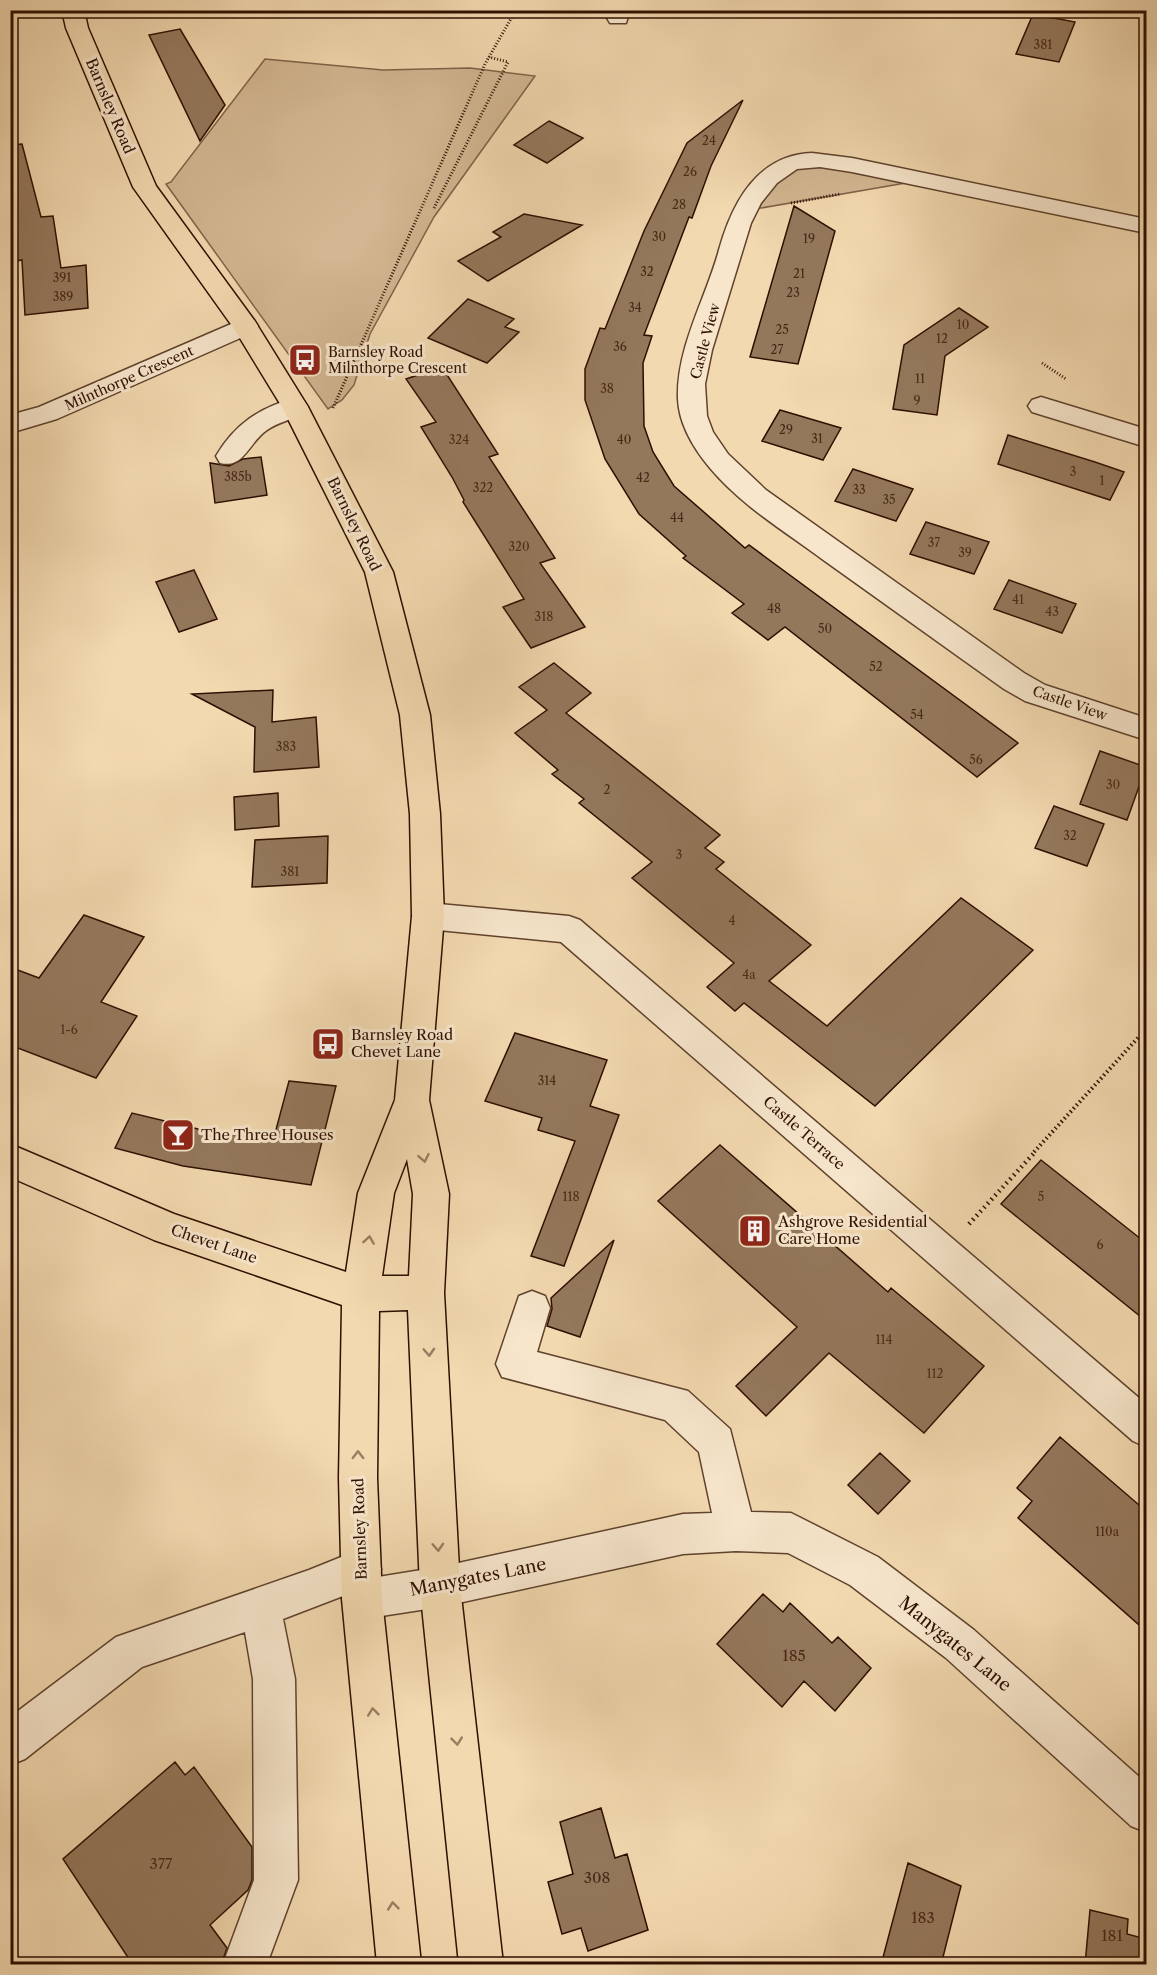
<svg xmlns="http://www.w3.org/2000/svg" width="1157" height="1975" font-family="'Libre Caslon Text',serif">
  <rect width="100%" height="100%" fill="#f3d9b0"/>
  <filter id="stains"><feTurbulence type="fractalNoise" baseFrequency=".00333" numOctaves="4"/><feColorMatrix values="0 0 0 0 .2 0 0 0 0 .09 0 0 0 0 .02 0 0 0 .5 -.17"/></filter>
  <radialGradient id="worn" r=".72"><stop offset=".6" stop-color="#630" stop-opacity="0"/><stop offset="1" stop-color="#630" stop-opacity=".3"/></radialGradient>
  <path fill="#d2b792" stroke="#806349" stroke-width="1.5" d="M265,59L383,70L470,68L535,76L434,217L370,334L354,385L342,400L328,409L166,184L171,182Z
    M816,160L923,180L744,211L771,176Z"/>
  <path fill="#94785c" stroke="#2e0f00" stroke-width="1.5" d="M1033,14L1075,22L1059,62L1016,54Z
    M180,29L225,105L200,141L149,35Z
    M743,100L711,166L692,218L689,217L644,335L652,336L643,363L644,426L653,452L674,486L745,548L749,545L1018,743L977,777L785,627L768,640L732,613L744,604L683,558L686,556L639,514L605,459L585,400V369L600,328L605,329L644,231L687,143Z
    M549,121L583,138L547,163L514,145Z
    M22,144L41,217L53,216L61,268L86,265L88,308L25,315L22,260L10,262V145Z
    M794,206L835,231L798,364L750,357Z
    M524,214L582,225L488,281L458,261L501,237L493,232Z
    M468,299L514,319L505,327L519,332L487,363L428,338Z
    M959,308L988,327L945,356L937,415L893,409L904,345Z
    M442,367L498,454L489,457L555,558L540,563L585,627L531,648L503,607L524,599L463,502L464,500L452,477L421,427L436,422L406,379Z
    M780,410L841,428L823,460L762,441Z
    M1008,435L1095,462L1124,472L1110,500L998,464Z
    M261,457L267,495L215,503L210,463L229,466L243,459Z
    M853,469L913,489L896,521L835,501Z
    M926,522L989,542L974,574L910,554Z
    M194,570L217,619L179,632L156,582Z
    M1009,580L1076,604L1062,633L994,609Z
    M554,663L591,693L566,713L720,835L705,848L724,862L716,869L811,945L769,981L827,1026L961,898L1033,950L875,1106L744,1003L735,1011L707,987L734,963L632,878L652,862L579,803L584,799L552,774L558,770L515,733L547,710L519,687Z
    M273,690L272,722L316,717L319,767L254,772L255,727L192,694Z
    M1100,751L1146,767L1127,820L1080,804Z
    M278,793L279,826L235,830L234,797Z
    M1054,806L1104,824L1087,866L1035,848Z
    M328,836L327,883L252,887L255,840Z
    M84,915L144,937L101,1002L137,1016L96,1078L10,1045V967L39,978Z
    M515,1033L607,1060L590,1106L619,1115L564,1266L531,1256L575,1141L538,1130L542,1118L485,1101Z
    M289,1081L336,1086L311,1185L183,1166L115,1148L132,1113L198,1129L273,1141Z
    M720,1145L888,1292L891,1288L984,1366L924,1433L829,1353L766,1416L736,1386L797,1327L658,1201Z
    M1041,1160L1146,1243V1321L1001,1204Z
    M614,1240L580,1337L547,1326L552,1309L551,1298Z
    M1060,1437L1146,1511V1631L1018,1518L1032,1501L1017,1488Z
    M880,1453L910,1481L878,1514L848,1485Z
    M763,1594L783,1612L790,1603L832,1643L838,1637L871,1668L835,1711L804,1681L782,1707L717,1644Z
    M175,1762L185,1775L194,1767L252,1847V1880L248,1890L210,1925L227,1948L221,1965H133L63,1859Z
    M601,1808L615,1858L627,1854L648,1930L588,1951L581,1928L562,1934L548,1882L573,1874L560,1822Z
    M908,1863L961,1886L941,1965H881Z
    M1090,1910L1128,1919L1127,1934L1146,1939V1965H1085Z"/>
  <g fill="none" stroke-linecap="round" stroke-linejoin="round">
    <g stroke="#5f422c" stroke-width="3">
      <path id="minor" d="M608,10H630L626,23H610L607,18Z
        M812,153L852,158L1146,219V233L852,172L820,167L797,169L777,183L761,203L751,223L712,350L705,384L707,416L713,432L728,454L766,490L1024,673L1045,685L1146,718V740L1025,701L1004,689C943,646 883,602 822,559C784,531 741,505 710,468C694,449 679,424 678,399C676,348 706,298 719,250C732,203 757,155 812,153Z
        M245,318L254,320L258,326L254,332L57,419L10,433V415L39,407Z
        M1041,397L1146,429V447L1032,412L1028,406L1032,400Z
        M295,398L304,401L308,407C300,419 279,421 267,430C249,442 244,469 220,463L216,456C235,424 259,408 295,398Z
        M428,903L569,916L580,920L1146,1404V1447L1133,1441L561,942L428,929L417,925L412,916L417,907Z
        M532,1291L545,1296L550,1308L537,1352L688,1391L730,1429L751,1512L791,1513L878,1557L974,1630L1146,1783V1832L1131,1826L946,1658L850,1585L788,1553L736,1551L683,1554L440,1607L362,1619L348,1613L343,1596L283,1619L295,1679L298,1880L267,1964H223L254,1880L253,1679L245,1632L142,1667L25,1759L10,1765V1717L116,1637L309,1570L361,1549L375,1555L381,1569L378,1577L440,1567L683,1514L712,1513L699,1452L665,1420L502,1377L496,1364L519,1296Z"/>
    </g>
    <g stroke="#2e0f00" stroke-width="3">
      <path id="major" d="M62,10H84L88,28L156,186L254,320L308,407L393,572L430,715L440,814L444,916L429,1100L449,1194L444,1293L460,1587L503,1964H459L420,1587L408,1310L379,1311L377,1478L382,1599L421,1964H377L342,1599L339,1478L342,1305L154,1240L10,1177V1144L174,1214L346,1272L358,1193L395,1100L412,916L410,814L400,715L365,572L282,407L235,330L133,187L66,28ZM407,1159L413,1194L409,1276H382L394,1193Z"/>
    </g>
    <path stroke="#2e0f00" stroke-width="3" stroke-dasharray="1 2" stroke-linecap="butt" d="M791,203L840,194
      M434,208L508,62L489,57
      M1042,363L1066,379
      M333,408L485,64L516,10"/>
    <path stroke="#2e0f00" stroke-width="4" stroke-dasharray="1.5 3" stroke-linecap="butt" d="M1034,1152L1146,1029"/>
    <path stroke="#2e0f00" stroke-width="4.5" stroke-dasharray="1.5 4" stroke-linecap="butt" d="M969,1224L1036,1151"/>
    <use href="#minor" fill="#f7e6cc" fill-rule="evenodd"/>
    <use href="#major" fill="#f3d9b0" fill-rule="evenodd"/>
  </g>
  <defs><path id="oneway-chevron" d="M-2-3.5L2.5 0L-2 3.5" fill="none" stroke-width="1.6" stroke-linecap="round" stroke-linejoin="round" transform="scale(1.5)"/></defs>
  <g stroke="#9a7e61">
    <use href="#oneway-chevron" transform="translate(424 1158) rotate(79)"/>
    <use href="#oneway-chevron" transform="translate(369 1240) rotate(-81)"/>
    <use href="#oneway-chevron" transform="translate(429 1352) rotate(87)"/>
    <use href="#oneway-chevron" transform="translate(358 1455) rotate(-90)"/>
    <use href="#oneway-chevron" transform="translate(438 1547) rotate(87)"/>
    <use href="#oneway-chevron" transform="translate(373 1712) rotate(-96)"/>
    <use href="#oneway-chevron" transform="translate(457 1741) rotate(84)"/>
    <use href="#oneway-chevron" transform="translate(393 1906) rotate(-96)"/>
  </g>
  <defs>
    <g id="bus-square" transform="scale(1.725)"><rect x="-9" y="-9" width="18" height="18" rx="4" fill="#8f2418" stroke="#f7e6cc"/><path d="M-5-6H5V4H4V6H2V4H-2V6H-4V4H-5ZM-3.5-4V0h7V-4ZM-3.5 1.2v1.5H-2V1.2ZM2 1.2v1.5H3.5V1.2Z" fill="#fff"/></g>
    <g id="bar-square" transform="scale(1.725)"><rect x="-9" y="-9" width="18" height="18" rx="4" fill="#8f2418" stroke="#f7e6cc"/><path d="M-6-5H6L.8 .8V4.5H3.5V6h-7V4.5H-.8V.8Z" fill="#fff"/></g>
    <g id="building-square" transform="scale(1.725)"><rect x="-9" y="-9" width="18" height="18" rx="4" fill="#8f2418" stroke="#f7e6cc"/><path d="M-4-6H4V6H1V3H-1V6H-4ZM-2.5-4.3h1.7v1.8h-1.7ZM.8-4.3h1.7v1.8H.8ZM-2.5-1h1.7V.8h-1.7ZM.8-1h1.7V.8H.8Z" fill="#fff"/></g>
  </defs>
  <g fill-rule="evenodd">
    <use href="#bus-square" x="305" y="360"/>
    <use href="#bus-square" x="328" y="1044"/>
    <use href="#bar-square" x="178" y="1135"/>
    <use href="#building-square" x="755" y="1231"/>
  </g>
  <g text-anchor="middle" stroke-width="6" stroke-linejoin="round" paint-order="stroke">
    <g font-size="12" fill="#482917">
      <text x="1043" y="49">381</text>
      <text x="709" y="145">24</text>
      <text x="690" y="176">26</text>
      <text x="679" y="209">28</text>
      <text x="659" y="241">30</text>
      <text x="809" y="243">19</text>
      <text x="647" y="276">32</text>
      <text x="799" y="278">21</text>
      <text x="62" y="282">391</text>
      <text x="793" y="297">23</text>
      <text x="63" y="301">389</text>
      <text x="635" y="312">34</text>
      <text x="963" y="329">10</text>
      <text x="782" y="334">25</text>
      <text x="942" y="343">12</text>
      <text x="620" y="351">36</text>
      <text x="777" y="354">27</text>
      <text x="920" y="383">11</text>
      <text x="607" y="393">38</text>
      <text x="917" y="405">9</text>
      <text x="786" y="434">29</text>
      <text x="817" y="443">31</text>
      <text x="459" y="444">324</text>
      <text x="624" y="444">40</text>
      <text x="1073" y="476">3</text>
      <text x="238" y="481">385b</text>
      <text x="643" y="482">42</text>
      <text x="1102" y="485">1</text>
      <text x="483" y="492">322</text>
      <text x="859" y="494">33</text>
      <text x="889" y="504">35</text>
      <text x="677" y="522">44</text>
      <text x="934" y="547">37</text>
      <text x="519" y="551">320</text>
      <text x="965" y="557">39</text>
      <text x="1018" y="604">41</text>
      <text x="774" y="613">48</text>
      <text x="1052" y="616">43</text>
      <text x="544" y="621">318</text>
      <text x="825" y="633">50</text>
      <text x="876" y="671">52</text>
      <text x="917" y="719">54</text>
      <text x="286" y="751">383</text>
      <text x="976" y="764">56</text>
      <text x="1113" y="789">30</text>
      <text x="607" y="794">2</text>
      <text x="1070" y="840">32</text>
      <text x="679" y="859">3</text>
      <text x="290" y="876">381</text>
      <text x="732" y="925">4</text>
      <text x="749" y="979">4a</text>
      <text x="69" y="1034">1-6</text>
      <text x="547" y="1085">314</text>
      <text x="571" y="1201">118</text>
      <text x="1041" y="1201">5</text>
      <text x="1100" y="1249">6</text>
      <text x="884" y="1344">114</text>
      <text x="935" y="1378">112</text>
      <text x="1107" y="1536">110a</text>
    </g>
    <g font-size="14" fill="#2e0f00" stroke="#f7e6cc">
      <text transform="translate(705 341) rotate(-75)" y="5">Castle View</text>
      <text transform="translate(129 378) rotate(-24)" y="5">Milnthorpe Crescent</text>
      <text transform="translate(1070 703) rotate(19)" y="5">Castle View</text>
    </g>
    <g font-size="14" fill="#2e0f00" stroke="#f7e6cc" text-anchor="start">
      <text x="328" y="357">Barnsley Road<tspan x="328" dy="16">Milnthorpe Crescent</tspan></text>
    </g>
    <g font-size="15" fill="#2e0f00" stroke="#f7e6cc">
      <text transform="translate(110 106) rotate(67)" y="5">Barnsley Road</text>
      <text transform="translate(354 524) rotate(64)" y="5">Barnsley Road</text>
      <text transform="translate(804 1133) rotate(41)" y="5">Castle Terrace</text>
      <text transform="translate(214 1244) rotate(19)" y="5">Chevet Lane</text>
      <text transform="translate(360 1529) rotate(-92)" y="5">Barnsley Road</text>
    </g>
    <g font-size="15" fill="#2e0f00" stroke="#f7e6cc" text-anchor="start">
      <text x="351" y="1040">Barnsley Road<tspan x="351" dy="17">Chevet Lane</tspan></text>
      <text x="201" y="1140">The Three Houses</text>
      <text x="778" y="1227">Ashgrove Residential<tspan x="778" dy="17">Care Home</tspan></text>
    </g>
    <g font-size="15" fill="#482917">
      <text x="794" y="1661">185</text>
      <text x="161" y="1869">377</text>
      <text x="597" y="1883">308</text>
      <text x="923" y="1923">183</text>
      <text x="1112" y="1941">181</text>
    </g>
    <g font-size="18" fill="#2e0f00" stroke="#f7e6cc">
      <text transform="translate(478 1577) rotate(-11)" y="6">Manygates Lane</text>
      <text transform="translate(955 1644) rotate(39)" y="6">Manygates Lane</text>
    </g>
  </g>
  <rect width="1157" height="1975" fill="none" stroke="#f3d9b0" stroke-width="36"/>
  <rect x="12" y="12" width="1133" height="1951" fill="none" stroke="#2e0f00" stroke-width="3"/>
  <rect x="18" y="18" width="1121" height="1939" fill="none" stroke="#2e0f00" stroke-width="1.5"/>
  <rect width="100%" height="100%" filter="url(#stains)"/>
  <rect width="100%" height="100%" fill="url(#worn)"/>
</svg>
